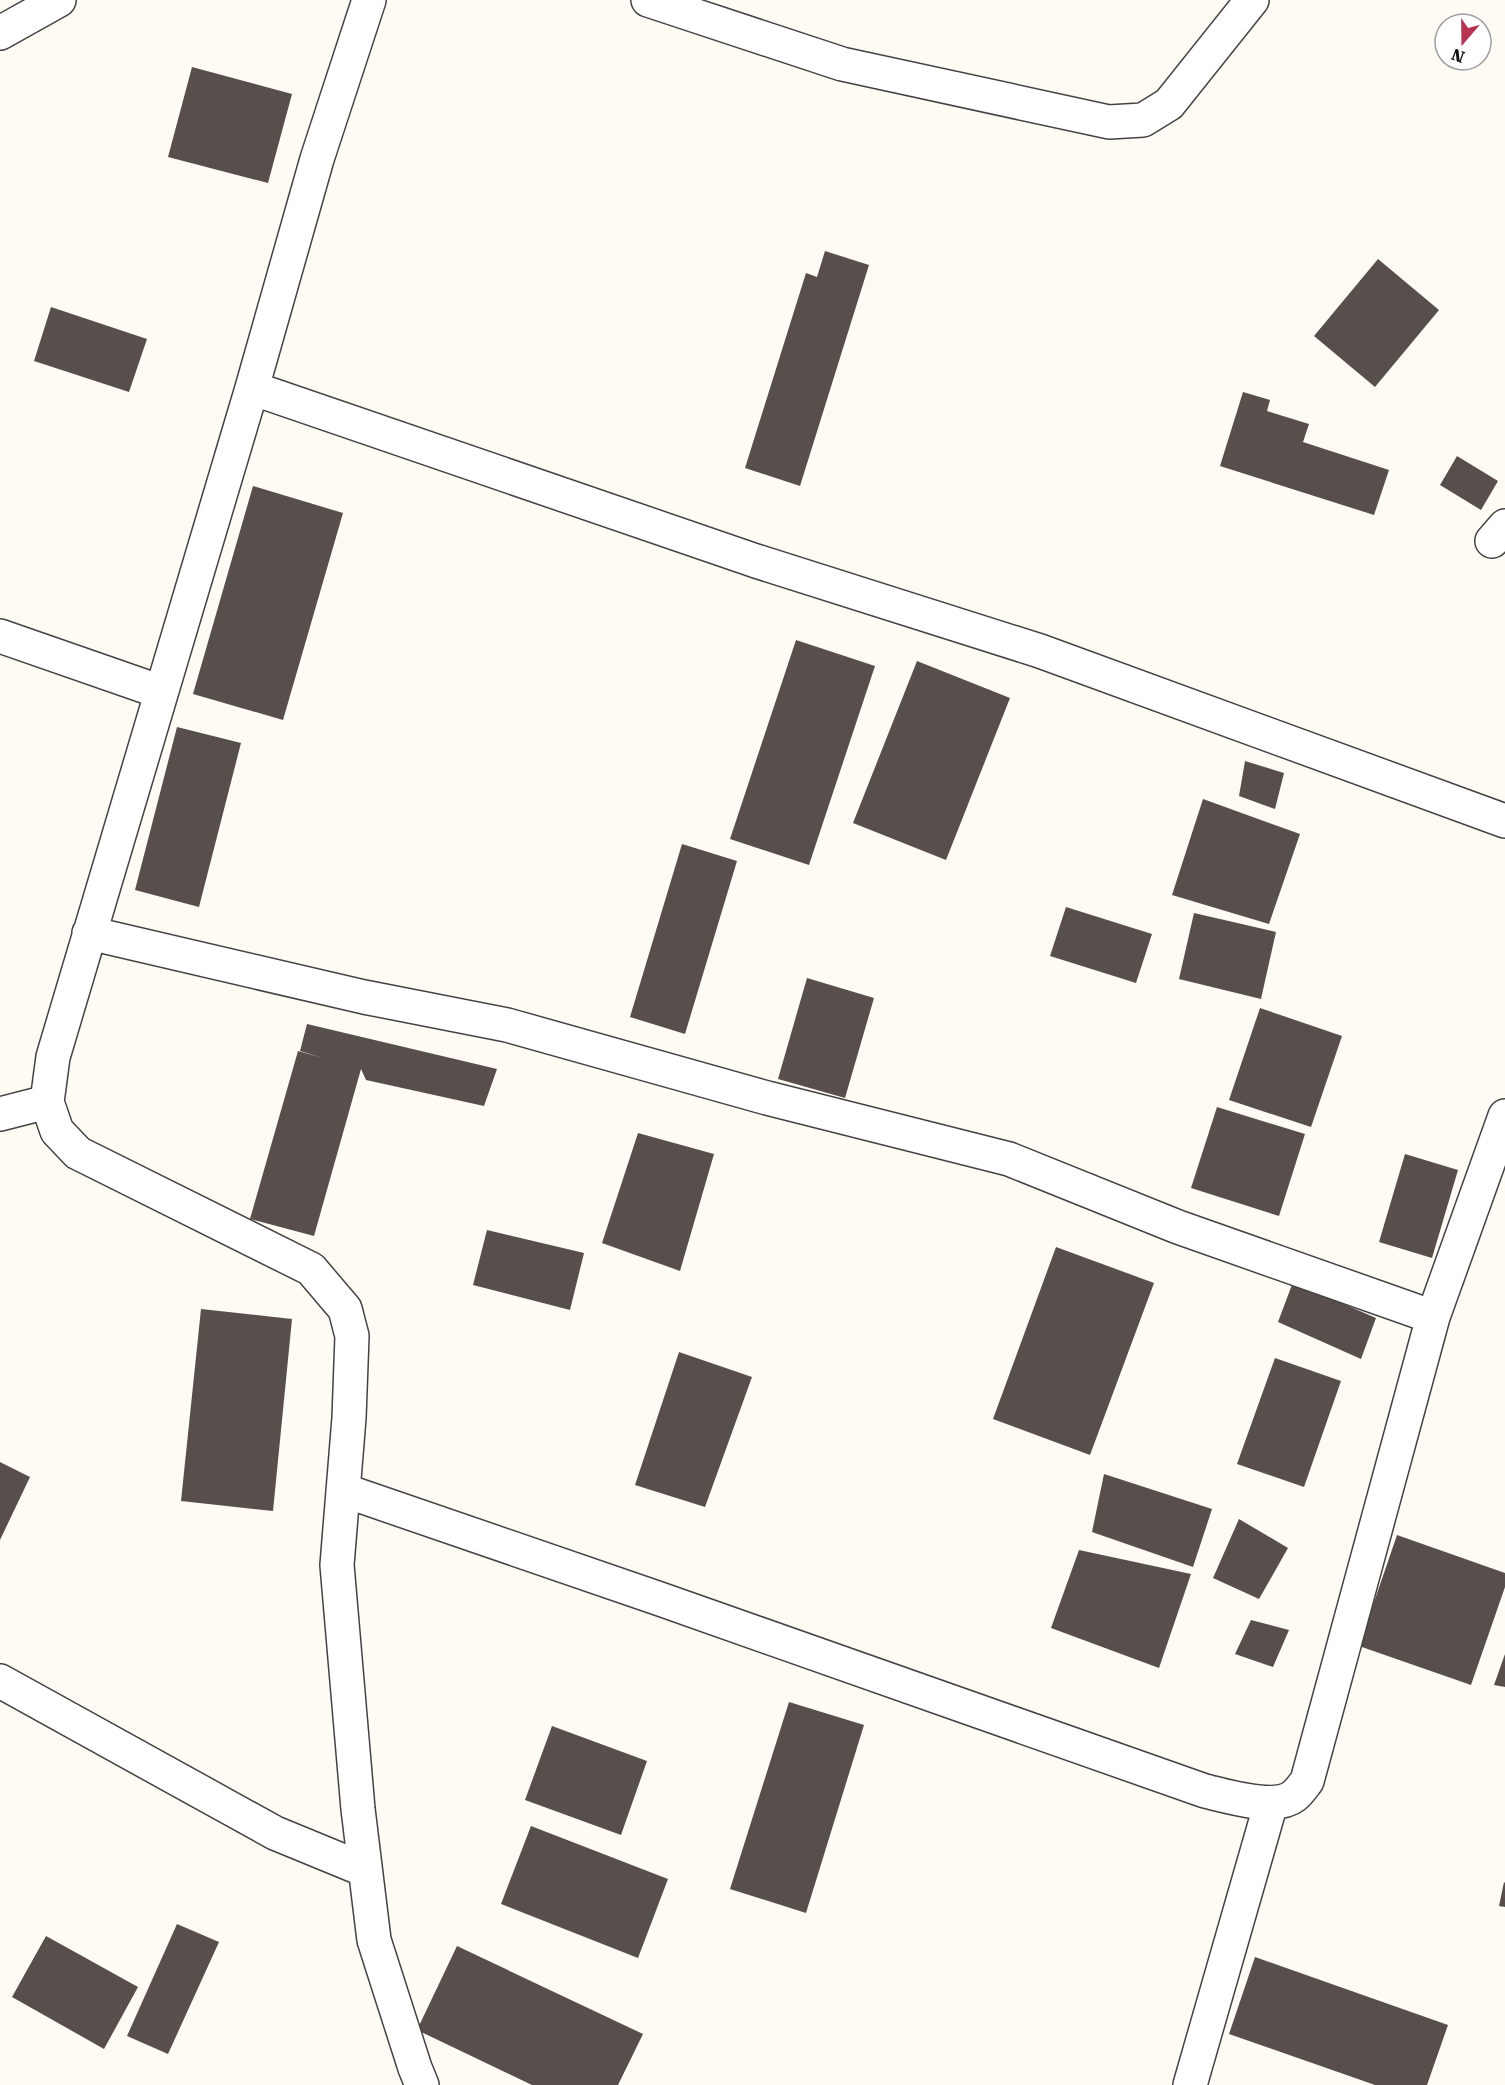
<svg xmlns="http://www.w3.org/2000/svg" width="1505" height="2085" font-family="'Roboto Serif',serif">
  <rect width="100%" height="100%" fill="#fefaf4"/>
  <path fill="#584f4d" d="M192,67L292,94L268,183L168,157Z
    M825,251L869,265L800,486L745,468L806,273L817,277Z
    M1378,259L1439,310L1375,387L1314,336Z
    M51,307L147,339L129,392L34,361Z
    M1243,392L1270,400L1267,411L1309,424L1303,442L1389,470L1374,515L1220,466Z
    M1457,456L1498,481L1481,510L1440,485Z
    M253,486L343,513L283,720L193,694Z
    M796,640L875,666L809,865L730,839Z
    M917,661L1010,698L946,860L853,823Z
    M177,727L241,743L199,907L135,890Z
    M1245,761L1284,773L1275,809L1239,796Z
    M1203,799L1300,834L1269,924L1172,895Z
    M682,844L737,861L685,1034L630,1017Z
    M1066,907L1152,934L1136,983L1050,956Z
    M1194,913L1276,932L1261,999L1179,979Z
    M807,978L874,998L845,1098L778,1079Z
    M1260,1008L1342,1036L1311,1127L1229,1100Z
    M307,1024L497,1069L484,1106L366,1080L361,1069L314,1236L250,1219L298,1051L323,1058L300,1051Z
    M1217,1107L1305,1134L1279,1216L1191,1188Z
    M638,1133L714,1154L680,1271L602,1243Z
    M1405,1154L1458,1170L1432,1258L1379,1242Z
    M487,1230L584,1253L570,1310L473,1285Z
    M1056,1247L1154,1283L1090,1455L993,1419Z
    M1293,1282L1376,1318L1361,1359L1278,1322Z
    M201,1309L292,1319L273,1511L181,1501Z
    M679,1352L752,1377L705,1507L635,1485Z
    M1275,1358L1341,1381L1304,1487L1237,1464Z
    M0,1462L30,1477L0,1540Z
    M1104,1474L1212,1509L1193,1567L1092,1532Z
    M1239,1519L1288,1548L1259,1599L1213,1578Z
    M1397,1535L1505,1573V1587L1471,1685L1359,1646Z
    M1079,1550L1191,1574L1159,1668L1051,1628Z
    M1251,1620L1289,1630L1273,1667L1235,1654Z
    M1505,1654V1687L1494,1685Z
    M789,1702L864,1725L806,1913L730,1889Z
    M552,1726L647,1761L621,1835L525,1800Z
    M531,1826L668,1879L638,1958L501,1904Z
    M1504,1882L1505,1883V1907L1499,1906Z
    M177,1924L219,1942L168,2054L127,2036Z
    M46,1936L138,1987L104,2049L12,1997Z
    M457,1946L643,2034L618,2085H532L417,2030Z
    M1255,1957L1448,2025L1427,2085H1375L1229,2034Z"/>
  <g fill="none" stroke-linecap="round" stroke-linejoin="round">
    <g stroke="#434343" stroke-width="36">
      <path id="minor" d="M369,0L317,159L252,388L53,1057L47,1102L57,1131L78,1153L311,1269L345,1309L352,1336L349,1418L337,1565L358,1809L374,1940L415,2068L422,2085
        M648,0L842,64L1109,122L1143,120L1169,104L1252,0
        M0,33L59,0
        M252,388L756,561L1040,651L1505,821
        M1492,541L1505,526
        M0,636L161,692
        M89,933L364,997L507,1025L767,1098L1009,1159L1178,1227L1433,1317L1307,1781C1303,1786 1299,1792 1294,1796C1275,1811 1226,1796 1205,1791L660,1599L343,1490
        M0,1114L47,1102
        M1433,1317L1505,1116
        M0,1681L275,1833L365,1870
        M1190,2085L1271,1803"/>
    </g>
    <use href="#minor" stroke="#fff" stroke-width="33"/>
  </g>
  <g transform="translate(1463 42) rotate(200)"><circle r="28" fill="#ffffff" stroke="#9f9f9f" stroke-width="1.5"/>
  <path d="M0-4.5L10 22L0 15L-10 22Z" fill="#b53350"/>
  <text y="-9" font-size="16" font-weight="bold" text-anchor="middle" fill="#101010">N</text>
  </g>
</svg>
